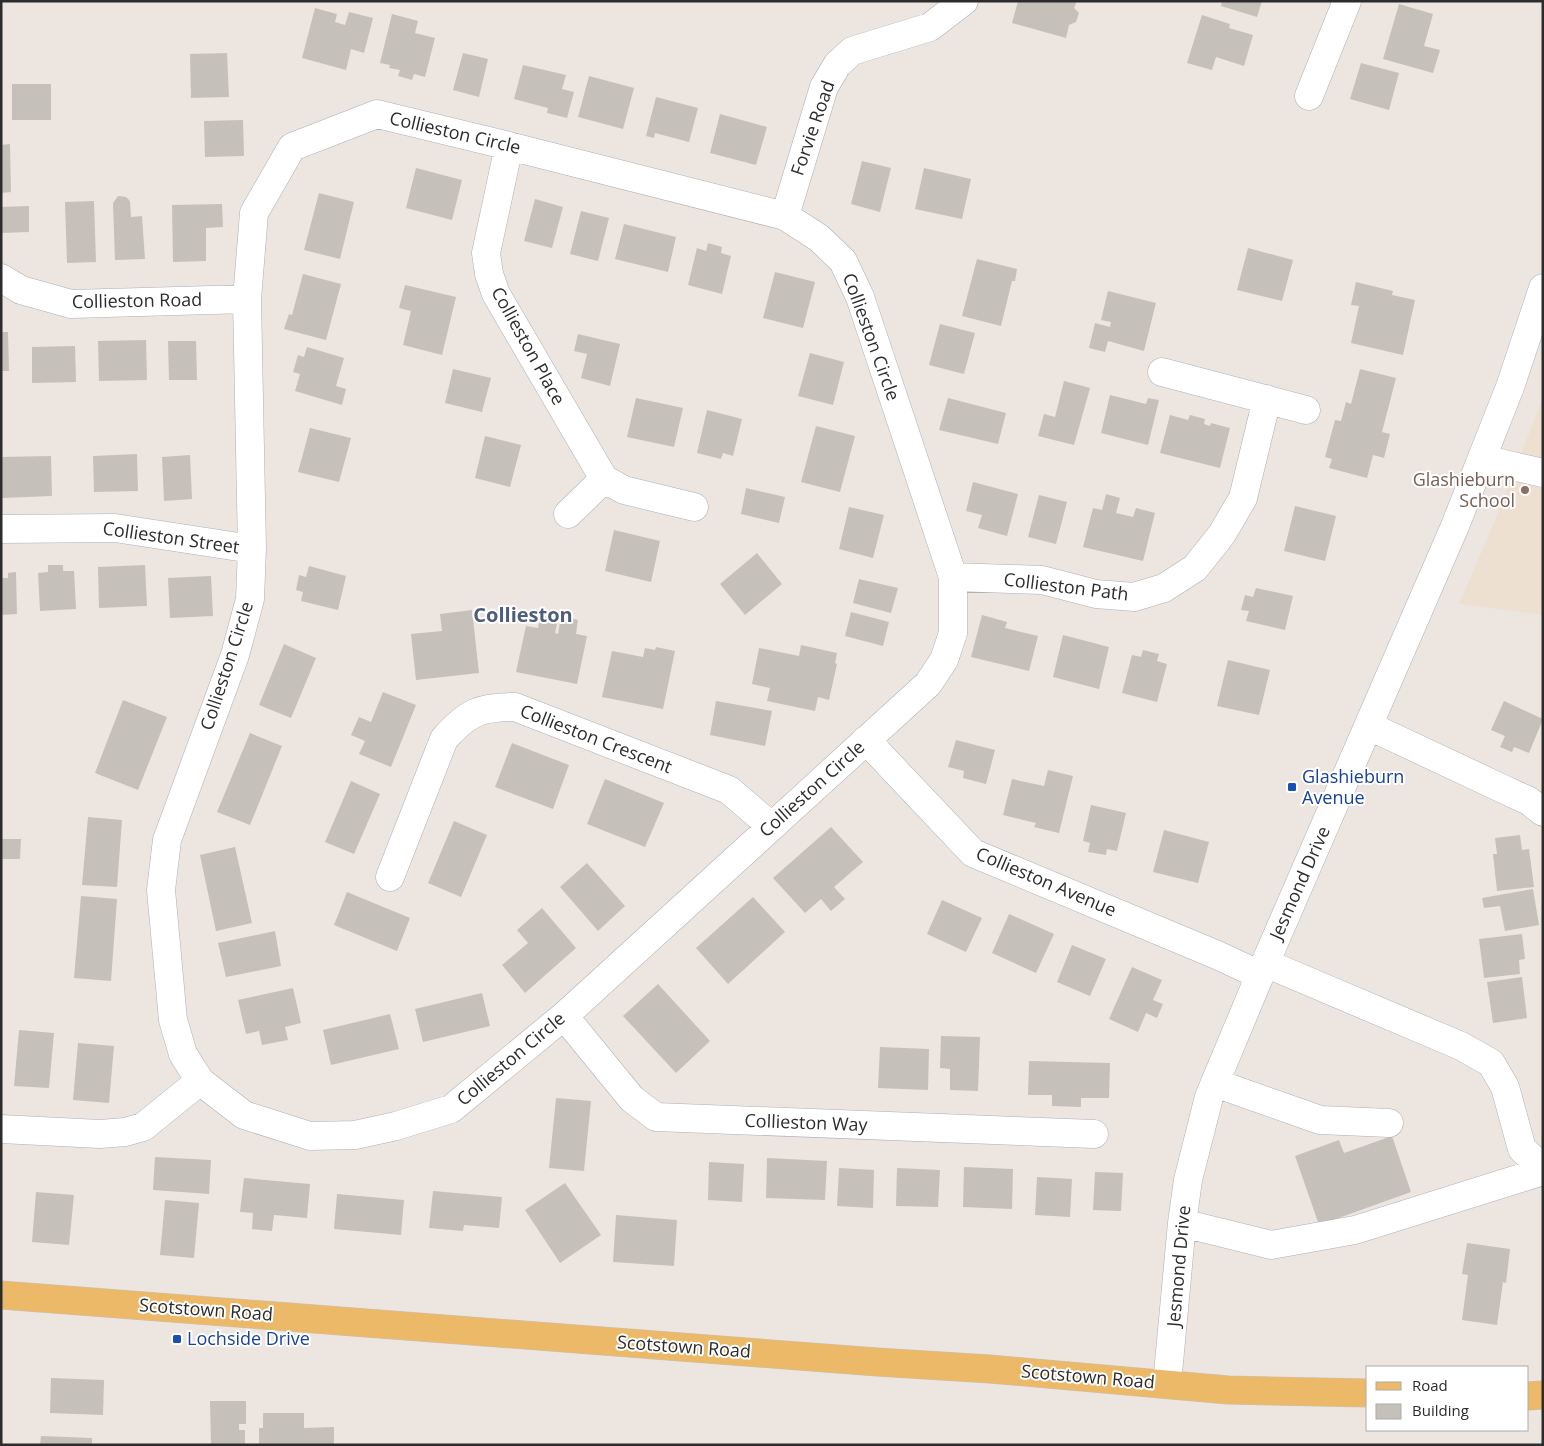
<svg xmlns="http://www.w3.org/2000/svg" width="1544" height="1446" font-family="'Open Sans',sans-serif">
  <rect width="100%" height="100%" fill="#ede5df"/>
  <path fill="#eee0d0" d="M1543,398V615L1459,604L1491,530Z"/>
  <path fill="#c6c0bb" d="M1018,1H1077L1074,8L1079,13L1076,22L1069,25L1066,38L1012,23Z
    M1222,1H1262L1257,17L1221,6Z
    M1399,4L1433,14L1424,46L1440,50L1433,73L1383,59Z
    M315,8L337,14L335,22L345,25L349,12L373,18L364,53L351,49L346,70L302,58Z
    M392,14L418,21L415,33L435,38L425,77L414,74L412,80L398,76L400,70L389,68L390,65L380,63Z
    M1202,15L1230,24L1229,28L1253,35L1244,66L1216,57L1212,70L1187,63Z
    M227,53L229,97L191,98L190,54Z
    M463,53L488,59L479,97L453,90Z
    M1361,63L1399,73L1389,110L1350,99Z
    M523,65L566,75L562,89L574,92L567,118L547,113L548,108L514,99Z
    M589,76L634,88L623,129L578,117Z
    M12,84H51V120H12Z
    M656,97L698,108L689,142L655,133L654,138L646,136Z
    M720,114L767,127L756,165L710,153Z
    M243,120L244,156L205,157L204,121Z
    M10,144L11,192L1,193V145Z
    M862,161L891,168L880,212L851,204Z
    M416,168L462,180L452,220L406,208Z
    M924,168L971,179L962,219L915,209Z
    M319,193L354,202L340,259L304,250Z
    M118,196L126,197L130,201L131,217L142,216L145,259L115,260L113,203Z
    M535,199L563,207L552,248L524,241Z
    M94,201L96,262L67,263L65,202Z
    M222,204L223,227L206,228V261L173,262L172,205Z
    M29,206V232L1,233V207Z
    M581,211L609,218L598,261L570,254Z
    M624,224L676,237L668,272L615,259Z
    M708,243L722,247L721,253L731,256L722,294L688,285L697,248L706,251Z
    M1248,248L1293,260L1282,301L1237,290Z
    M977,259L1017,269L1015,281H1012L1001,326L962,316Z
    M775,272L815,282L803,328L763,318Z
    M303,274L341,284L326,340L284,329L289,314L292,315Z
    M1356,282L1393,291L1392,295L1415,300L1403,355L1351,343L1359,306L1351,305Z
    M405,285L456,297L442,355L403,345L411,311L399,308Z
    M1108,291L1156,303L1144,351L1108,341L1105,352L1089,348L1095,323L1110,327L1111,322L1101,320Z
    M940,324L975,333L964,374L929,365Z
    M1,332H8L9,371H1Z
    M578,334L620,344L610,386L581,378L587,354L574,351Z
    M146,340L147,380L99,381L98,341Z
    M168,341H196L197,380H169Z
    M75,346L76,382L32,383V347Z
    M307,347L344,358L336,386L346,389L342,405L295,391L300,374L293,372L298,355L304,357Z
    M810,353L844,362L833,405L798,396Z
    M453,369L491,378L482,412L445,403Z
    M1360,369L1396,378L1382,432L1390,434L1384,458L1373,455L1367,478L1329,468L1332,459L1325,457L1335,420L1341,421L1346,402L1351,404Z
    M1064,381L1090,388L1074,445L1038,436L1044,414L1055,417Z
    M1110,395L1146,404L1148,398L1159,400L1148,445L1101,433Z
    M636,398L683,408L674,447L627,437Z
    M948,398L1006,413L998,444L939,430Z
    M707,410L742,419L733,456L723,453L721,459L697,453Z
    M1170,415L1188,420L1190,415L1205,419L1204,424L1210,426L1211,423L1230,428L1220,468L1160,453Z
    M816,426L855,436L840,492L801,482Z
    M310,428L351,438L339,482L298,472Z
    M485,436L521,445L510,487L475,478Z
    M137,454L138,491L94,492L93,456Z
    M190,455L192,499L164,501L162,457Z
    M51,456L52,496L2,498L1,457Z
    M973,482L1018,494L1007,536L978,528L982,515L966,511Z
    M746,488L785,497L779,523L741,514Z
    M1106,494L1120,498L1116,513L1133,517L1136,508L1155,513L1143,561L1083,547L1093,508L1102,510Z
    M1039,495L1067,502L1056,544L1028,537Z
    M1295,506L1336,516L1325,561L1284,551Z
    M849,507L884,515L873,558L839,549Z
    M614,530L660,541L651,582L605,571Z
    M757,553L782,584L745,615L720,584Z
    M48,565H63V571H74L76,609L40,611L38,573L48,572Z
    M145,565L147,606L99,608L98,567Z
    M309,566L346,576L338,610L301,601L303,592L296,590L299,575L306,577Z
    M16,572L17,614L1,615V578H8V573Z
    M211,576L213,616L170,618L168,578Z
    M859,579L898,588L891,613L853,603Z
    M1256,588L1293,596L1285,630L1246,621L1249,611L1241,610L1245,595L1253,597Z
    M472,610L479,673L416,680L411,634L442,631L440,614Z
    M851,612L889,622L883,646L845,636Z
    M982,615L1007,622L1005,628L1038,636L1029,671L971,657Z
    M540,616L558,619L555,633L558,634L561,616L578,620L576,634L587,636L577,684L516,672L526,626L538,628Z
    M1063,635L1109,647L1099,689L1053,677Z
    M284,644L316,658L291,718L259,705Z
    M801,645L837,653L835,663L837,664L829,700L818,697L815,711L767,701L770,688L752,684L759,648L799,656Z
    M656,647L675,651L663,709L602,697L612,651L643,657L645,648L655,650Z
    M1143,650L1159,654L1157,661L1167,664L1157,702L1122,693L1132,655L1141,657Z
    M1228,660L1270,670L1259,715L1217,706Z
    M383,692L416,705L391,767L359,754L365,741L351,735L359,717L371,722Z
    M123,700L167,717L138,790L95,773Z
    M716,701L772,711L765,746L710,735Z
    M1504,701L1543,719L1529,753L1514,747L1512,752L1500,747L1505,736L1491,730Z
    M250,733L282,746L250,825L217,812Z
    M956,740L995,750L986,784L963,778L964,771L948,767Z
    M512,743L569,765L553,809L495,787Z
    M1048,770L1073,776L1059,833L1034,827L1036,823L1003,815L1012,779L1044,786Z
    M605,779L664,803L645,847L587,824Z
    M351,781L380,794L354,854L325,842Z
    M1091,805L1126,813L1117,851L1107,849L1106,855L1088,852L1090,843L1083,841Z
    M88,817L122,820L117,887L82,885Z
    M454,821L487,835L461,897L428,883Z
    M831,827L863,862L834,887L845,899L831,911L821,899L805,913L773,878Z
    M1164,830L1209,842L1198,883L1153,872Z
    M1520,835L1522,850L1529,849L1534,887L1497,891L1493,854H1497L1495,838Z
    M1,839H21L20,859H1Z
    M235,847L252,923L216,931L200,855Z
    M587,863L625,906L598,931L560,887Z
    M1533,889L1539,925L1505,931L1500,906L1484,908L1482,898Z
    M347,892L410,918L397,951L334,925Z
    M81,896L117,899L111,981L74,978Z
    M753,897L785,932L728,984L696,948Z
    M942,900L982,918L966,952L927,934Z
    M542,908L576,948L525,993L502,965L528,943L517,930Z
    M1009,914L1054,934L1036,973L992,953Z
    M275,931L281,966L226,977L218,943Z
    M1522,934L1525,959L1519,960L1520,974L1484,978L1479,939Z
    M1072,945L1106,959L1090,996L1057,982Z
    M1132,967L1162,980L1153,1000L1163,1004L1157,1018L1146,1013L1138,1032L1109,1019Z
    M1522,977L1527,1018L1493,1023L1487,982Z
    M658,984L710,1041L676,1073L623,1016Z
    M293,988L301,1023L285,1027L288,1040L262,1045L259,1031L246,1034L238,1000Z
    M482,993L490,1026L423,1042L415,1009Z
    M390,1014L399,1049L331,1065L323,1030Z
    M19,1030L54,1033L49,1088L14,1086Z
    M941,1036L980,1037L978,1091L950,1090V1069L940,1068Z
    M78,1043L114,1046L109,1103L73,1100Z
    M880,1047L929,1049L928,1090L878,1088Z
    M1029,1061L1110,1063L1109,1098H1081V1107L1052,1106V1095H1028Z
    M556,1098L591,1101L584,1171L549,1168Z
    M1392,1136L1411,1192L1319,1225L1295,1156L1339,1140L1344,1153Z
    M155,1157L211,1160L209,1194L153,1190Z
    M767,1158L827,1161L825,1200L766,1198Z
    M709,1162L744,1164L742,1202L708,1200Z
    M964,1167L1013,1169L1012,1209L963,1207Z
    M839,1168L874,1170L873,1208L837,1206Z
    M897,1168L940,1170L938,1207L896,1206Z
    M1095,1172L1123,1173L1121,1211L1093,1210Z
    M1037,1177L1072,1179L1070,1217L1035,1215Z
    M244,1178L310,1184L307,1218L274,1215L272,1231L252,1229L253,1213L240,1212Z
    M565,1183L601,1235L560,1263L525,1210Z
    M433,1191L502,1197L499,1228L464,1225L463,1231L429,1228Z
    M36,1192L74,1195L69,1245L32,1242Z
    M337,1194L404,1200L401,1235L334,1229Z
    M165,1200L199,1203L194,1258L160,1255Z
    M616,1215L677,1220L674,1266L613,1262Z
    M1467,1243L1510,1249L1506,1283L1503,1282L1497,1325L1462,1320L1468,1275L1462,1274Z
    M51,1378L104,1380L103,1415L50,1413Z
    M210,1401H246V1424H239V1430H245V1445H211Z
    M263,1413H304V1428L334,1427V1445H259V1428H263Z
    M41,1436L92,1438V1445H40Z"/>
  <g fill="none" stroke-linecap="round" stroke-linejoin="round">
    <g stroke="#acb0b8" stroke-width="29">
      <path id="minor" d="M1309,96L1347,1
        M377,114L509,146L785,216L819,238L843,261L860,297L953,577V633L944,660L928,684L564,1016L451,1109L396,1126L355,1135L310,1136L244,1115L200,1081L183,1054L173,1020L161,890L167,840L235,655L250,599L252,549L247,299L254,213L292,147Z
        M509,146L486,253L489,274L496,294L604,479L624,490L694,507
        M785,216L824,87L837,65L852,51L930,27L964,1
        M1,278L21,290L71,304L247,299
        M1162,372L1306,410
        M1483,459L1543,473
        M568,514L604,479
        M1,529L115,528L252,549
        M953,577L1042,580L1096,594L1134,597L1164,588L1195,568L1222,534L1243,498L1267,399
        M1369,726L1501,788L1529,801L1543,812
        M866,740L973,853L1217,955L1260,975
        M390,877L444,739C468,712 480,707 515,707L729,790L771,826
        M1265,963L1461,1046L1491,1063L1505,1087L1522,1149L1543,1168
        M564,1016L632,1099L656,1117L1094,1134
        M1215,1083L1320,1120L1389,1123
        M1,1129L100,1134L125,1132L143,1127L200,1081
        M1182,1223L1271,1245L1355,1230L1543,1171
        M1167,1384L1182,1223L1188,1180L1209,1097L1260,975L1455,526L1510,387L1543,288"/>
    </g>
    <g stroke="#c4c4c4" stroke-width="29">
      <path id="major" d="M1,1295L877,1362L990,1369L1228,1390L1368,1393
        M1528,1396L1543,1395"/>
    </g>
    <use href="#minor" stroke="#fff" stroke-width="28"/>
    <use href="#major" stroke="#ebb967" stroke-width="28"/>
  </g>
  <circle fill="#8d6e63" stroke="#fff" stroke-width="2" cx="1525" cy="490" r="5"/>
  <g fill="#1a4fb4" stroke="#fff" stroke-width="2">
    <rect x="1287" y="782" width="10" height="10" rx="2.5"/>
    <rect x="172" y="1334" width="10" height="10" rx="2.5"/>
  </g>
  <g text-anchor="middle" stroke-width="4" stroke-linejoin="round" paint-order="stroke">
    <g font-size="18" fill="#2c2c2c" stroke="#fff">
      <text transform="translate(813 128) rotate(-71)" y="6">Forvie Road</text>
      <text transform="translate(455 133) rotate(13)" y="6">Collieston Circle</text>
      <text transform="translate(137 301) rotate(-1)" y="6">Collieston Road</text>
      <text transform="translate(871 337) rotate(70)" y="6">Collieston Circle</text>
      <text transform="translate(528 346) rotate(61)" y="6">Collieston Place</text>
      <text transform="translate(171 538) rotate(8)" y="6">Collieston Street</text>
      <text transform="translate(1066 587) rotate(7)" y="6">Collieston Path</text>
      <text transform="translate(227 666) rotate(-72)" y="6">Collieston Circle</text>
      <text transform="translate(596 739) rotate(21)" y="6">Collieston Crescent</text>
      <text transform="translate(812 789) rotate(-42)" y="6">Collieston Circle</text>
      <text transform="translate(1046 882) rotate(23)" y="6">Collieston Avenue</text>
      <text transform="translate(1300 883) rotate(-66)" y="6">Jesmond Drive</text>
      <text transform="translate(511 1059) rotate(-40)" y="6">Collieston Circle</text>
      <text transform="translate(806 1123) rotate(2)" y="6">Collieston Way</text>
      <text transform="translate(1179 1266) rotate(-85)" y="6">Jesmond Drive</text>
      <text transform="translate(206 1310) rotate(4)" y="6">Scotstown Road</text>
      <text transform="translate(684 1347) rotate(4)" y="6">Scotstown Road</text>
      <text transform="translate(1088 1377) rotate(5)" y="6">Scotstown Road</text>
    </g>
    <g font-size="18" fill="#785e54" stroke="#fff" text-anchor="end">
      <text x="1515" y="486">Glashieburn<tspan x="1515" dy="21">School</tspan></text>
    </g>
    <g font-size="18" fill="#164399" stroke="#fff" text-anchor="start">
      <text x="1302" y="783">Glashieburn<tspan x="1302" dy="21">Avenue</tspan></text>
      <text x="187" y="1345">Lochside Drive</text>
    </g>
    <g font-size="20" font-weight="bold" fill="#4e5d7b" stroke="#fff">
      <text x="523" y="622">Collieston</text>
    </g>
  </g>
  <rect width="1544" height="1446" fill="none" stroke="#2c2c2c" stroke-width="5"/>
  <rect x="1366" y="1366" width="162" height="65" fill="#ffffff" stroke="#ababab"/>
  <rect x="1376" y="1382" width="25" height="8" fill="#ebb967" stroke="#ababab"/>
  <text x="1412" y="1391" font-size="15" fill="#2c2c2c">Road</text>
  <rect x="1376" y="1404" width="25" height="15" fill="#c6c0bb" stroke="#ababab"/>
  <text x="1412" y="1416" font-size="15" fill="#2c2c2c">Building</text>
</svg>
